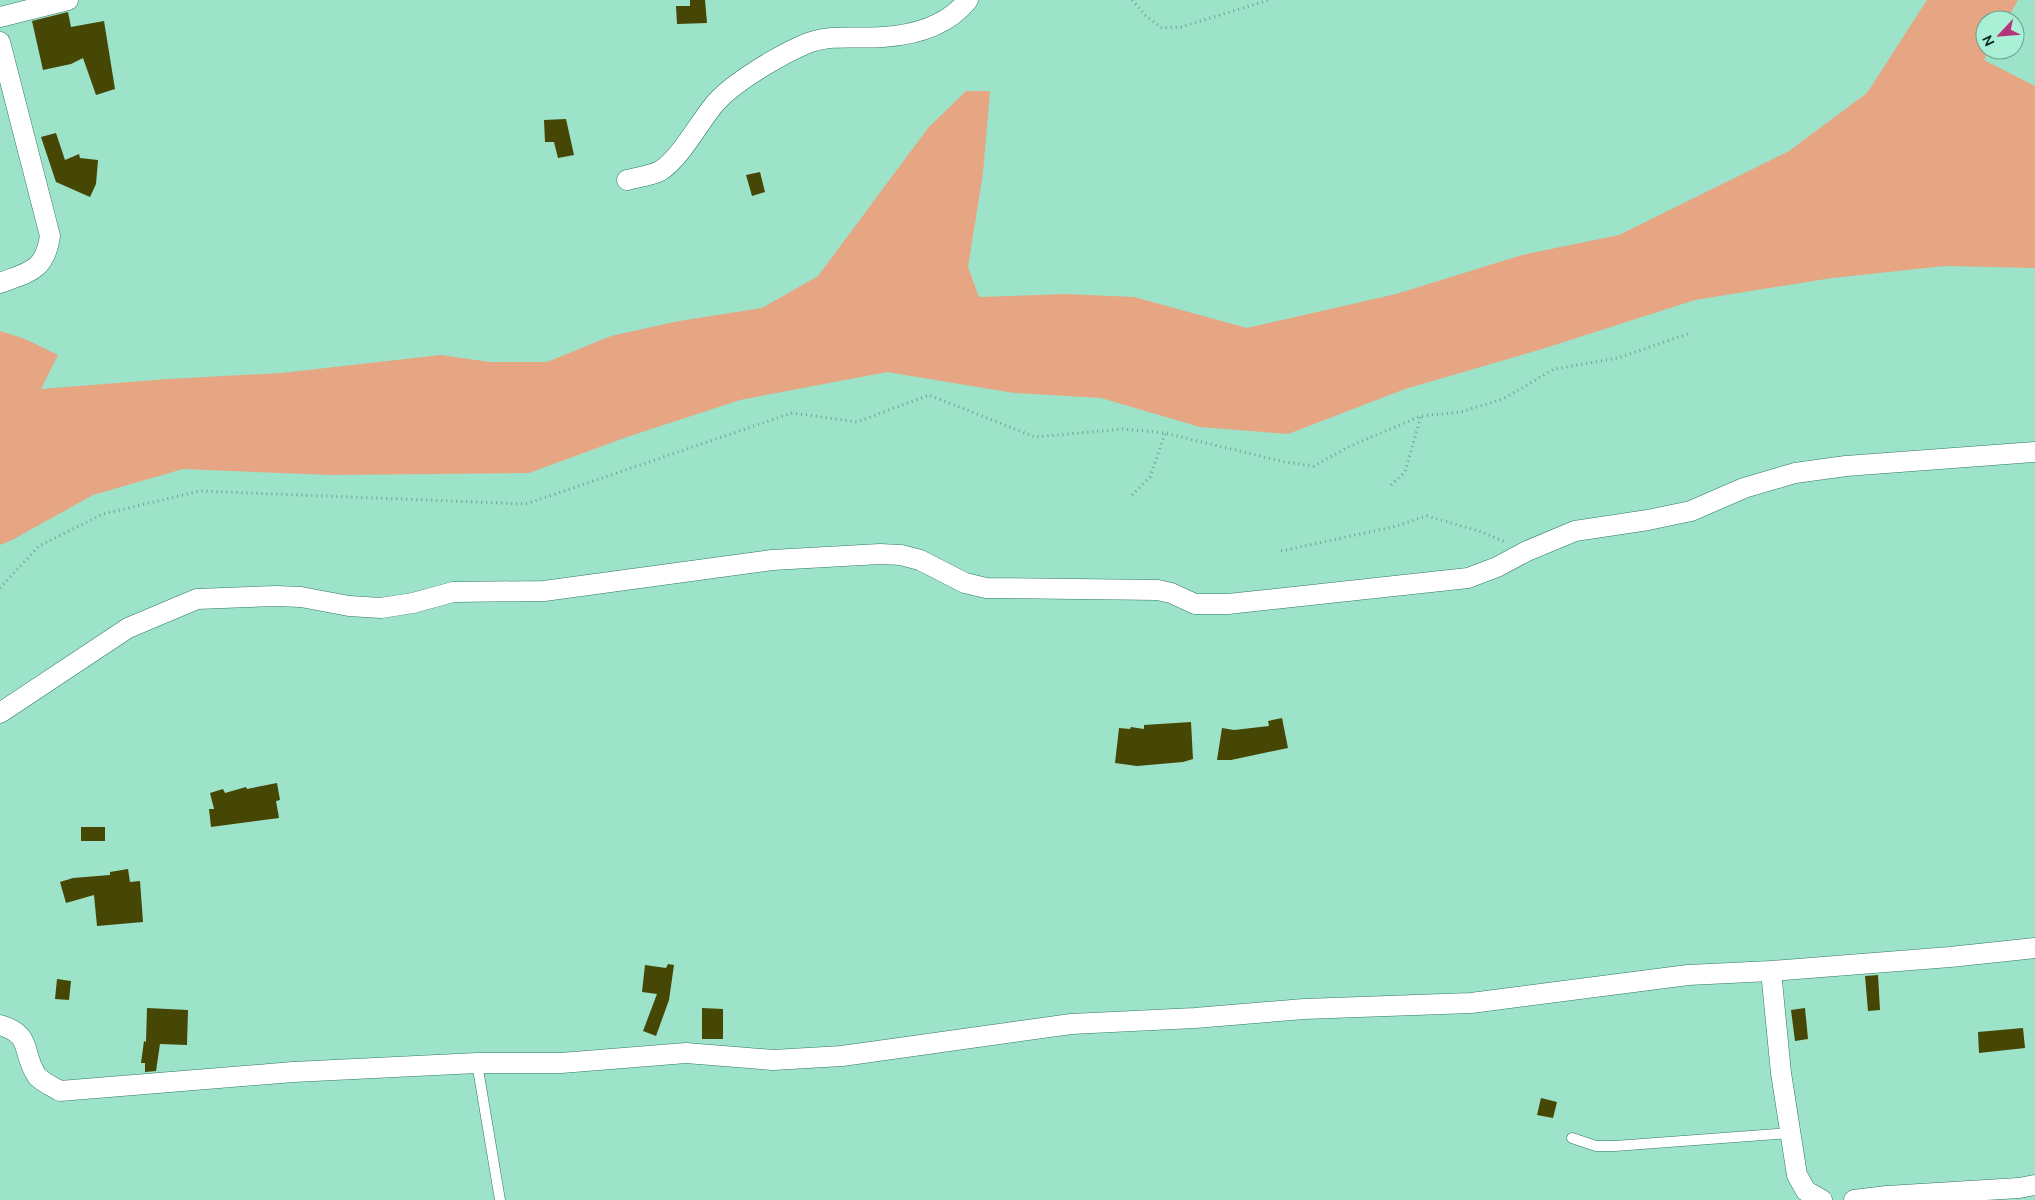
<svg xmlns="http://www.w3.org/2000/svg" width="2035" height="1200" font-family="Ubuntu,sans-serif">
  <rect width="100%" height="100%" fill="#9ce3c9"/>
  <path fill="#e7a683" d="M1927,0H2018L2007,20H1985V50H1989L1984,60L2035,86V268L1945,266L1832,278L1695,300L1539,350L1405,389L1288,434L1200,427L1101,398L1014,393L887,372L740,400L627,437L529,473L331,475L183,469L93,495L12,540L0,545V331L25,339L58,355L41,389L168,379L281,373L441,355L490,362H547L611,336L679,321L762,308L818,276L928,128L966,91H990L983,173L968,267L979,297L1066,294L1134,297L1247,328L1396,294L1522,255L1619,235L1789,151L1867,93Z"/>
  <path fill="#464605" d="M690,0H705L707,23L677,24L676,6H690Z
    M68,12L71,27L104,21L115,89L96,95L83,58L71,64L43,70L32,21Z
    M566,119L574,155L558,158L554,142H545L544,120Z
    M56,133L65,160L79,154L80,158L98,160L96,184L90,197L56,182L41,137Z
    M760,172L765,192L752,196L746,175Z
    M1282,718L1288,748L1231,760H1217L1222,728L1234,730L1269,726L1268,721Z
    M1191,722L1193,759L1183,762L1137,766L1115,763L1119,728L1130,729L1131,727L1144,729V725Z
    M277,783L280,800L276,801L279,818L211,827L209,809H214L210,793L223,789L225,793L246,787L247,789Z
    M81,827H105V841H81Z
    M128,869L130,882L140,881L143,922L97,926L94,895L66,903L60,882L73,878L110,875V872Z
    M668,964L674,965L669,1000L656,1036L643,1031L657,994L642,992L645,965L666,968Z
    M1878,975L1880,1010L1868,1011L1865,976Z
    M57,979L71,981L69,1000L55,999Z
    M147,1008L188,1010L187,1045L160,1044L156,1071L145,1072V1063H141L144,1041L146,1042Z
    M702,1008L723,1009V1039H702Z
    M1805,1008L1808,1039L1795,1041L1791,1010Z
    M2023,1028L2025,1048L1979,1053L1978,1032Z
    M1541,1098L1557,1102L1553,1118L1537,1115Z"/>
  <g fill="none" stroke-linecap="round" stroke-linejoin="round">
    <g stroke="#317862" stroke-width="11">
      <path id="service" d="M477,1063L500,1200
        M1572,1138L1596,1146H1615L1790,1133"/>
    </g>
    <g stroke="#317862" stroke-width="21">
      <path id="minor" d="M0,17L68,0
        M0,42L50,236C45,271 29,272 0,283
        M627,180C638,177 650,176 660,171C679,160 699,123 713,106C730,84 781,54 808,43C832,34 858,39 883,37C915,35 948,25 968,0
        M0,713L128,628L197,599L276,596L301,597L349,606L381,608L413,603L453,592L544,591L772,560L880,554L901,555L920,560L965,583L986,588L1158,590L1171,593L1195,604H1228L1468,578L1497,567L1527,551L1575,531L1648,520L1691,511L1744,488L1795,473L1846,466L2035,452
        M1771,971L1781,1073L1797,1175L1806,1191L1822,1200
        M0,1025C34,1035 21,1053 37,1076C42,1082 53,1087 60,1091L293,1072L477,1063H561L686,1053L773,1060L842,1056L1071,1024L1195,1018L1304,1009L1471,1003L1688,975L1771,971L1950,957L2035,948
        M1854,1200L1887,1196L2019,1188L2035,1185"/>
    </g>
    <path stroke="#6ba490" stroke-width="3" stroke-dasharray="1 4" stroke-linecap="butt" d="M1132,0L1146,16L1162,28L1181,27L1269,0
      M1391,485L1405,472L1421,416
      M1132,495L1150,477L1165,433
      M1281,551L1393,527L1427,516L1482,532L1505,542
      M0,588L39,546L103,514L200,491L526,504L792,413L857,422L929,395L1035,437L1123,429L1165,433L1285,462L1314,466L1348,447L1421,416L1461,412L1503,399L1554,369L1618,358L1690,333"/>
    <use href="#service" stroke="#fff" stroke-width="10"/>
    <use href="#minor" stroke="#fff" stroke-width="20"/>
  </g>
  <g transform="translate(2000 35) rotate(244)"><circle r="24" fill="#a9f0d6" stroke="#6aa08d"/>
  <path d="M0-4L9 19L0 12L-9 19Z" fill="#b5337d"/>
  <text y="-8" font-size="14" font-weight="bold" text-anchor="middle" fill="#0b291f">N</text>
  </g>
</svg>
